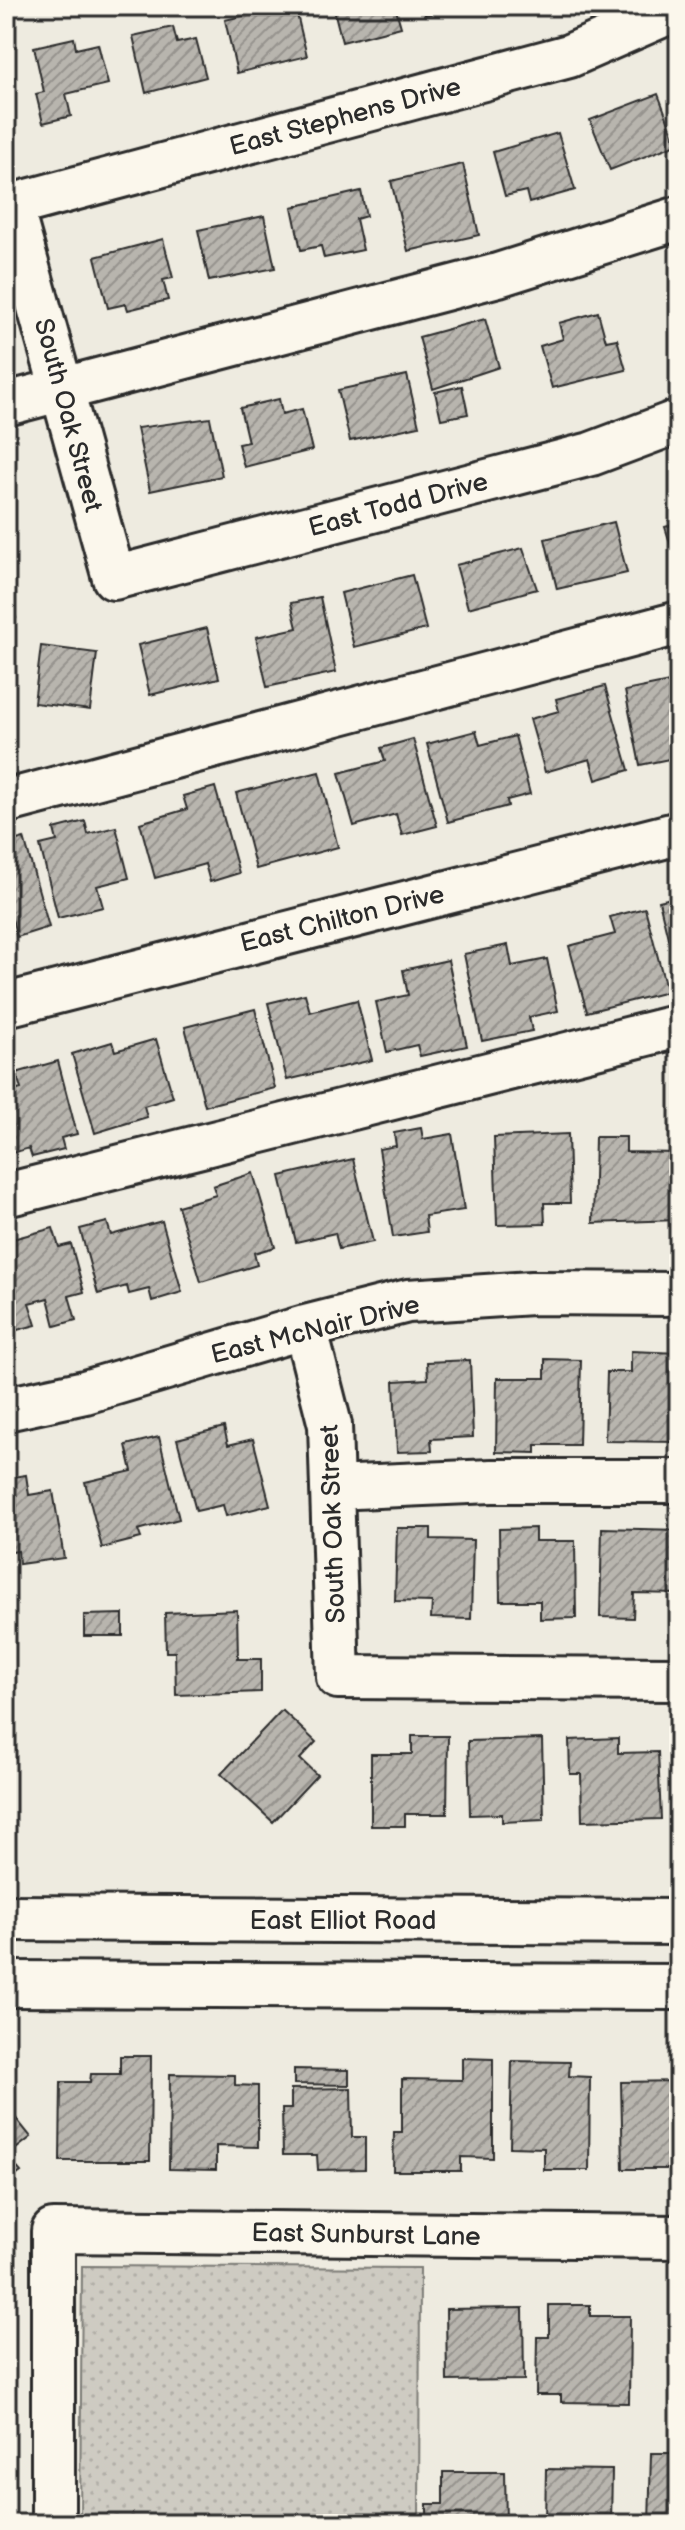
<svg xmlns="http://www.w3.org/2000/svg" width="685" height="2530" font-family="'Balsamiq Sans',sans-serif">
  <defs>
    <pattern id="green-dots" width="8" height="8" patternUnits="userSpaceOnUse" patternTransform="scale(2)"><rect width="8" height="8" fill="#cecbc2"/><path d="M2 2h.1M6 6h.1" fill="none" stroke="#b1aea7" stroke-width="1.8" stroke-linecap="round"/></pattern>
    <pattern id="building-hatch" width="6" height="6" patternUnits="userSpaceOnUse" patternTransform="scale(2)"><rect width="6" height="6" fill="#b8b5ae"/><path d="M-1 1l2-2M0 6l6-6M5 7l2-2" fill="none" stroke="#96938e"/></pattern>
  </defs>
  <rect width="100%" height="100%" fill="#eeebe0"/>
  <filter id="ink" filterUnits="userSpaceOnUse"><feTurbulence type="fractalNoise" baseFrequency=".0125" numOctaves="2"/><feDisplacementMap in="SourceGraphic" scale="16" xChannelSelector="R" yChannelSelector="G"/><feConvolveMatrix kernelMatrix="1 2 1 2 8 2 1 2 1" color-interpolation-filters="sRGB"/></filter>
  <g filter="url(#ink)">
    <path fill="url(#green-dots)" stroke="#7c7b76" stroke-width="2" d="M82,2266L420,2268L419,2524H80Z"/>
    <path fill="url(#building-hatch)" stroke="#2b2b2b" stroke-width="2" d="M284,6H295L307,56L237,73L225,20Z
      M333,6H395L401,27L342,42Z
      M423,6H470L425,15Z
      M173,27L177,43L196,39L206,77L146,93L133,36Z
      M74,38L76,49L98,44L108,84L66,94L71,116L43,123L36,94L44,92L34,47Z
      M6,61L15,92L6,95Z
      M658,94L677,144L610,170L590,120Z
      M558,133L575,190L529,203L526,191L505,196L493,152Z
      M463,164L479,235L408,251L391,181Z
      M361,191L366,216L356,219L363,250L324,258L321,246L301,250L292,207Z
      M264,216L275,268L209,281L198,230Z
      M163,239L173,278L163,280L168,300L128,310L126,304L108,308L95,257Z
      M598,312L606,341L617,339L626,370L552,388L540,346L563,339L559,323Z
      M485,319L499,367L433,389L419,337Z
      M407,375L419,426L350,441L338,390Z
      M462,386L468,414L441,419L435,392Z
      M279,399L282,414L302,409L312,450L244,467L238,444L248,442L240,408Z
      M210,418L222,476L150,491L137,428Z
      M614,522L627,573L557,589L545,539Z
      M679,523V571L665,527Z
      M523,548L537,589L468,608L456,565Z
      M412,575L426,629L354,647L341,593Z
      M6,592L16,618L6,622Z
      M320,597L336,672L267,687L256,637L297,628L291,603Z
      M207,628L219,678L150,695L138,645Z
      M41,646L97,653L90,710L34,703Z
      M679,680V757L640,765L625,691Z
      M605,686L629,770L596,780L590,759L545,772L530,719L559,711L556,699Z
      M476,731L480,745L515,736L530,794L507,800L508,806L448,822L427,744Z
      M413,739L437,826L402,835L396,814L354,826L339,773L385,761L381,748Z
      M319,772L338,847L256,869L236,793Z
      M215,787L239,873L210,882L205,864L155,878L140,823L187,809L183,796Z
      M85,821L88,834L116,827L129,878L97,886L103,907L58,918L40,845L57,841L54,829Z
      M24,838L49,927L17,937L10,912L6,913V843Z
      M679,896V979H678L659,901Z
      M645,908L667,992L587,1012L569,946L615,934L610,917Z
      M508,945L512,966L547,959L558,1011L529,1017L532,1031L482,1041L464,954Z
      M448,960L467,1046L420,1056L417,1045L387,1052L376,1002L408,995L403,970Z
      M305,994L310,1012L357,1000L372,1060L287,1080L268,1003Z
      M255,1009L275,1088L205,1106L185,1027Z
      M156,1039L173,1097L144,1106L147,1117L95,1133L72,1054L112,1042L115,1051Z
      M58,1061L77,1134L61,1138L64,1149L32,1157L29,1148L6,1155V1093L21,1089L16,1073Z
      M421,1128L423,1139L452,1134L464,1210L425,1216L427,1232L393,1237L379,1149L396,1146L394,1133Z
      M568,1134L570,1203H544L545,1224L497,1225L494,1137Z
      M595,1137H626V1152L678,1153L677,1220L593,1223Z
      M353,1159L373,1242L339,1249L335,1233L296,1242L280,1176Z
      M253,1173L275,1247L254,1253L257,1265L201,1282L178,1206L216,1195L213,1186Z
      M162,1221L182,1292L152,1301L149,1289L129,1294L127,1286L98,1294L80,1229L107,1222L111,1235Z
      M53,1228L59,1247L71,1244L84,1292L69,1296L76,1320L55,1326L48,1298L29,1303L36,1325L6,1333V1253L12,1251L9,1240Z
      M631,1351L679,1353L678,1442L605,1441L607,1372H631Z
      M545,1359L581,1360L579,1445H536V1453L496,1452L497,1378H545Z
      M470,1360L473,1437L431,1439L432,1451L397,1452L394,1381L428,1379L427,1362Z
      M224,1427L228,1445L253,1439L270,1505L226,1516L223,1505L196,1511L177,1439Z
      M159,1437L179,1519L138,1530L141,1538L102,1548L85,1482L132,1471L126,1445Z
      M26,1475L29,1495L53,1491L64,1558L19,1564L18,1551L6,1553V1478Z
      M397,1528H431V1539L473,1540L471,1619L431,1618L432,1602L395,1601Z
      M535,1528V1541H575L576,1618L540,1619V1601H500L499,1529Z
      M602,1528L679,1530V1594L634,1593L633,1618L600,1617Z
      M237,1610L238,1659H261V1692L176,1695L175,1652H166L165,1613Z
      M123,1614V1636H84V1615Z
      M282,1710L316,1742L300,1759L317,1775L273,1822L221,1774Z
      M412,1736H448L447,1814H405V1826H371V1754H412Z
      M618,1738V1753L658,1752L661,1819L582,1821L581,1774H570L569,1740Z
      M542,1739L544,1820L502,1822V1814L470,1815L468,1741Z
      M677,1740H679L678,1775Z
      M120,2056H151L150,2161H60L61,2082H90L91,2074H120Z
      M462,2058L493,2059V2158L461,2157V2171H393L394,2132H402V2079L462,2080Z
      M512,2061L570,2062L569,2076L590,2077L589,2170H544V2148L510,2147Z
      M294,2069L349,2070V2085L294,2084Z
      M170,2074L235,2075V2085L258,2086V2147L216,2146V2170L169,2169Z
      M679,2081V2169H623L621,2082Z
      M351,2088L352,2137H365V2169L318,2170L317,2155H283L282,2109H291V2089Z
      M6,2106L31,2137L7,2156L21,2172L6,2183Z
      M549,2305H590V2316H630L629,2403L561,2402V2395H536L537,2337H549Z
      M523,2308L524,2380L447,2381L446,2309Z
      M674,2310H679V2371H673Z
      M651,2453H679V2524H649Z
      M546,2469L612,2470L611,2524H545Z
      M443,2472H505L506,2524H427V2504H443Z"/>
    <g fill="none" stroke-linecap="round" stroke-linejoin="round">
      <g stroke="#2b2b2b" stroke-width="48">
        <path id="minor" d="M11,206L114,578L591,454L679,421
          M6,207L569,56L679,8
          M6,404L498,275L679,218
          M6,797L12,800L679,623
          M6,1005L679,833
          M6,1195L679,1026
          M305,1327L330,1425L338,1677L679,1679
          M6,1409L85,1392L305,1327L408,1301L532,1293L679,1294
          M332,1488L492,1481H679
          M53,2524V2231L679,2237"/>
      </g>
      <g stroke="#2b2b2b" stroke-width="50">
        <path id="major" d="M6,1918L679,1922
          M6,1984L679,1987"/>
      </g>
      <use href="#minor" stroke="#fbf7ec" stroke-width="42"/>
      <use href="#major" stroke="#fbf7ec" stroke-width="44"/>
    </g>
  </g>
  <g text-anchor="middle" stroke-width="8" stroke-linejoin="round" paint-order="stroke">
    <g font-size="26" fill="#2b2b2b" stroke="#fbf7ec">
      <text transform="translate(345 116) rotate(-15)" y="9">East Stephens Drive</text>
      <text transform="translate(69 415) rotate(75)" y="9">South Oak Street</text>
      <text transform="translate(398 504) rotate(-15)" y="9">East Todd Drive</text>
      <text transform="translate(342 918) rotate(-14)" y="9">East Chilton Drive</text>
      <text transform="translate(315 1329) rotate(-14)" y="9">East McNair Drive</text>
      <text transform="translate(332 1524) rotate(-92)" y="9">South Oak Street</text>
      <text x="343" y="1929">East Elliot Road</text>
      <text transform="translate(366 2234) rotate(1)" y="9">East Sunburst Lane</text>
    </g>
  </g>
  <rect width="685" height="2530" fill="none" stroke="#fbf7ec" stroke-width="32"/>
  <rect x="16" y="16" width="653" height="2498" fill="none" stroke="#2b2b2b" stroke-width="3" filter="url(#ink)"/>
</svg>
